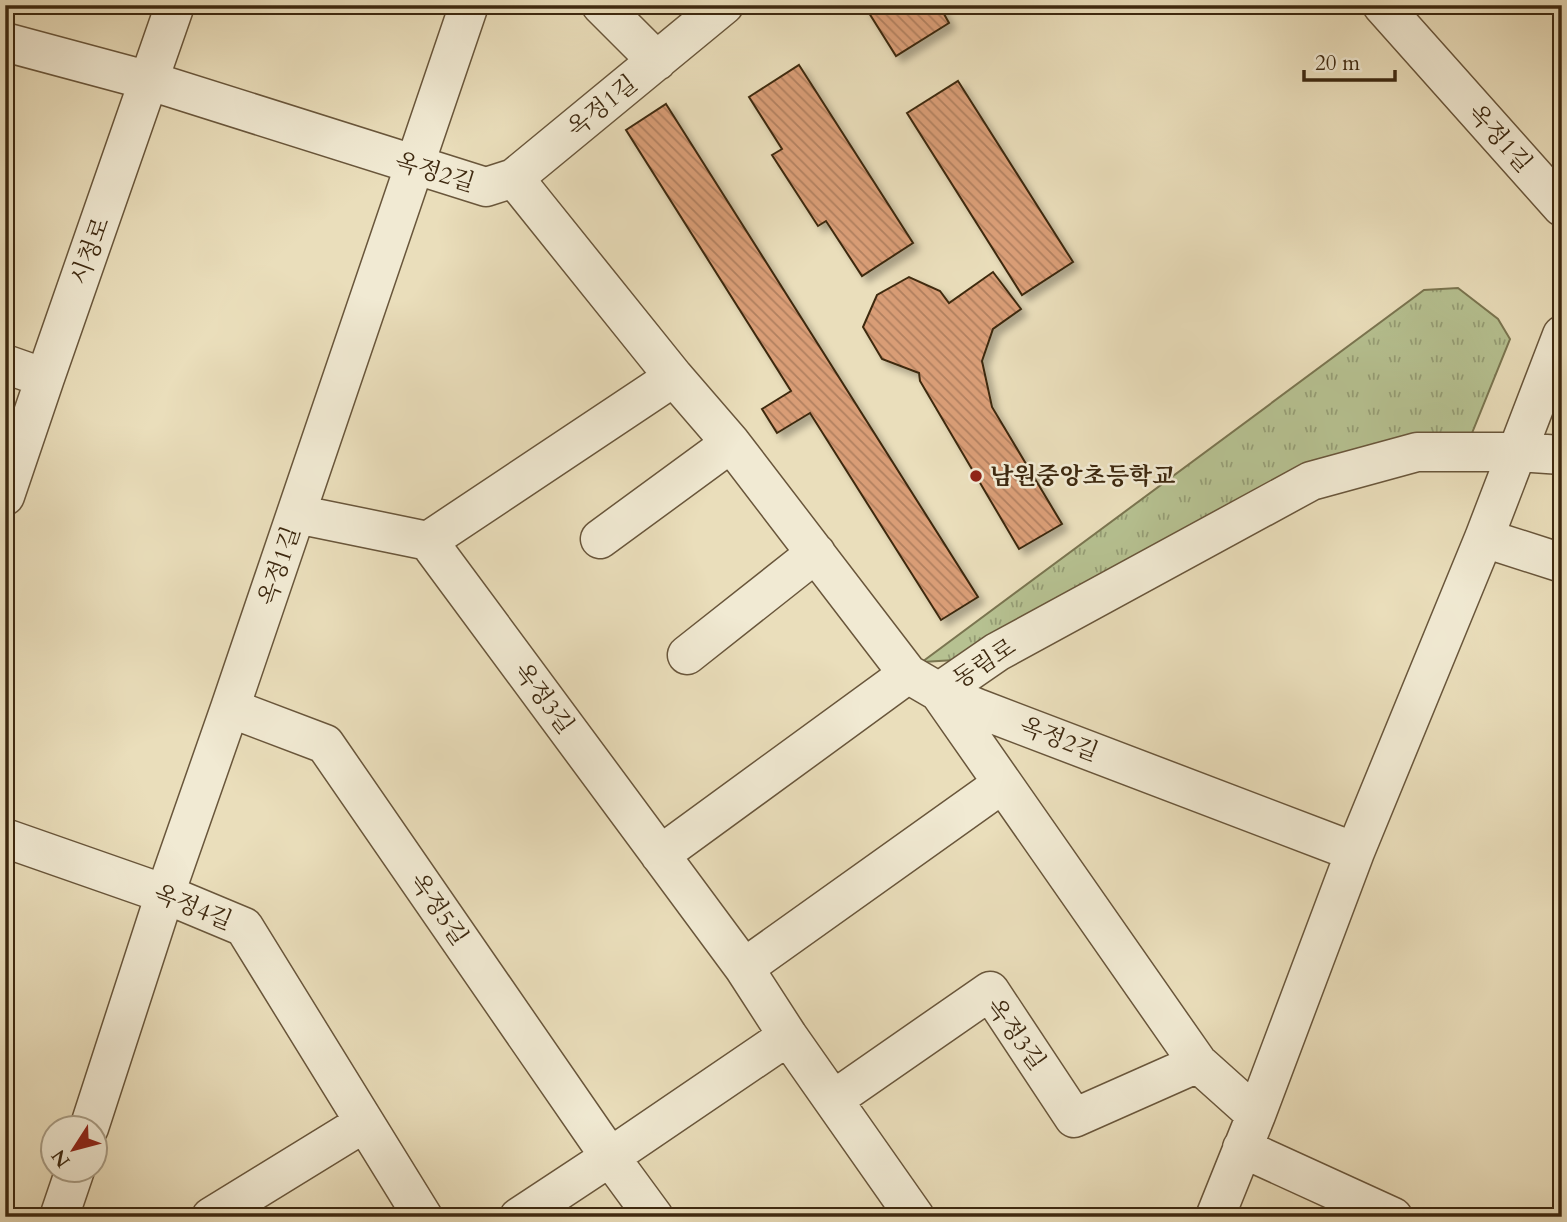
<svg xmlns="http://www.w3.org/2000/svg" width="1567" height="1222" font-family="Cardo,'Noto Serif KR',serif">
  <defs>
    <pattern id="park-tufts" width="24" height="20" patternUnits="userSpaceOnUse" patternTransform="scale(1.75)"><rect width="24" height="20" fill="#b6c191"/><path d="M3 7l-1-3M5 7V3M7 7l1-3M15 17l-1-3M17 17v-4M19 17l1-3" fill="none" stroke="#959d75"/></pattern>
    <pattern id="building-back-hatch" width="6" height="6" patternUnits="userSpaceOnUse" patternTransform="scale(1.75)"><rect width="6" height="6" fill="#d99d76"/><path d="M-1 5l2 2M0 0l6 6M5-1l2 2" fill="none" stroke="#b1805f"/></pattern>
    <filter id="shadow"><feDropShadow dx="6" dy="6" stdDeviation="3.5" flood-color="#0004"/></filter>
  </defs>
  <rect width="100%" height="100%" fill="#eadebb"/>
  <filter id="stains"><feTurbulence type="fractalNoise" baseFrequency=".00286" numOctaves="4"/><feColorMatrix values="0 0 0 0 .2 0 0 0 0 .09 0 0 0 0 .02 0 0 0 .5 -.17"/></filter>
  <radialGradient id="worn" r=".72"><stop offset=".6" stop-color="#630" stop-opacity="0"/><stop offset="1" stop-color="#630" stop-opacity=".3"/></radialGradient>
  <path fill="url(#park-tufts)" stroke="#7a7550" stroke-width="2" d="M1458,288L1498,319L1510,339L1470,438H1403L955,660L922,662L1424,290Z"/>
  <path fill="url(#building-back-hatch)" stroke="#3e2910" stroke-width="2" filter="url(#shadow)" d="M864,5H939L949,23L896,56Z
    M799,65L913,243L862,276L826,221L818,226L772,155L782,149L749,97Z
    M958,81L1073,262L1022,295L907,113Z
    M666,104L978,597L941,620L810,413L777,433L762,409L791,391L626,130Z
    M993,272L1021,309L993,329L982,361L992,407L1062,524L1019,549L920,381L919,373L882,359L863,327L877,295L909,277L940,291L949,303Z"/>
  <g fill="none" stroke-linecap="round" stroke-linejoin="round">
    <g stroke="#69563b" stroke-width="41">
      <path id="minor" d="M601,5L657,61
        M1382,5L1562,207
        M5,42L150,81L486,187L514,178L674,377L731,443L908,674L939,692L977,708L1355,852
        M514,178L724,5
        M5,364L45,378
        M5,496L45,378L175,5
        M296,514L428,541L674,377
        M1484,538L1562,563
        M600,539L731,443
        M428,541L744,968L788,1036L915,1217
        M687,655L816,553
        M230,708L325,744L610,1157L654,1217
        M5,838L165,894L244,927L423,1217
        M660,855L908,674
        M744,968L1002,784
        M833,1100L990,991L1074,1118L1198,1063
        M1256,1115L1198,1063L939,692L997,652L1311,481L1417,452H1516L1562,455
        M89,1128L165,894L230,708L469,5
        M1242,1148L1393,1217
        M59,1217L75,1170
        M211,1217L364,1123
        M519,1217L610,1157L788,1036
        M1215,1217L1256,1115L1355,852L1484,538L1562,335"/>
    </g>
    <use href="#minor" stroke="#f1ead3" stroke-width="38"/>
  </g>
  <circle fill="#8f2418" stroke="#f1ead3" stroke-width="2.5" cx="976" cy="476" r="7"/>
  <g text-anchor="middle" stroke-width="5" stroke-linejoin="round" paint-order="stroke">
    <g font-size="24" fill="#3e2910" stroke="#f1ead3">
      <text transform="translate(602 106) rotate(-39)" y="8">옥정1길</text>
      <text transform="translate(1500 138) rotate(48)" y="8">옥정1길</text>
      <text transform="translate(435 172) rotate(17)" y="8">옥정2길</text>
      <text transform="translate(90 251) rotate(-70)" y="8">시청로</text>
      <text transform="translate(279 566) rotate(-71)" y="8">옥정1길</text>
      <text transform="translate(984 663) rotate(-33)" y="8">동림로</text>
      <text transform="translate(544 698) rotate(53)" y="8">옥정3길</text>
      <text transform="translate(1059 739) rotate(21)" y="8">옥정2길</text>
      <text transform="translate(193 907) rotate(22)" y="8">옥정4길</text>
      <text transform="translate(439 909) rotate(55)" y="8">옥정5길</text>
      <text transform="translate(1016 1034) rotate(54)" y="8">옥정3길</text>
    </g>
    <g font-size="24" font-weight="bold" fill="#3e2910" stroke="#f1ead3" text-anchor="start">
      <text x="990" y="484">남원중앙초등학교</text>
    </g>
  </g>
  <rect width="1567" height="1222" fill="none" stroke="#eadebb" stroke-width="28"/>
  <rect x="7" y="7" width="1553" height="1208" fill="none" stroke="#3e2910" stroke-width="3.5"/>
  <rect x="14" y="14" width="1539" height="1194" fill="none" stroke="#3e2910" stroke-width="2"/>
  <g transform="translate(74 1149) rotate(234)"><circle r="33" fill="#f1ead3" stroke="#a99d85" stroke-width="2"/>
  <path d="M0-5L12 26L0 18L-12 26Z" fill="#8f2418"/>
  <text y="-10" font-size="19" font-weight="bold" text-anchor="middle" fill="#3e2910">N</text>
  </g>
  <path d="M1304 70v10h91v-10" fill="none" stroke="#3e2910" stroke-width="3.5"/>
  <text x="1315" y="70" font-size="21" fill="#3e2910" stroke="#f1ead3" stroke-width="5" paint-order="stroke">20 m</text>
  <rect width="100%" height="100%" filter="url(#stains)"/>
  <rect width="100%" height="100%" fill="url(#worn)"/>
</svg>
